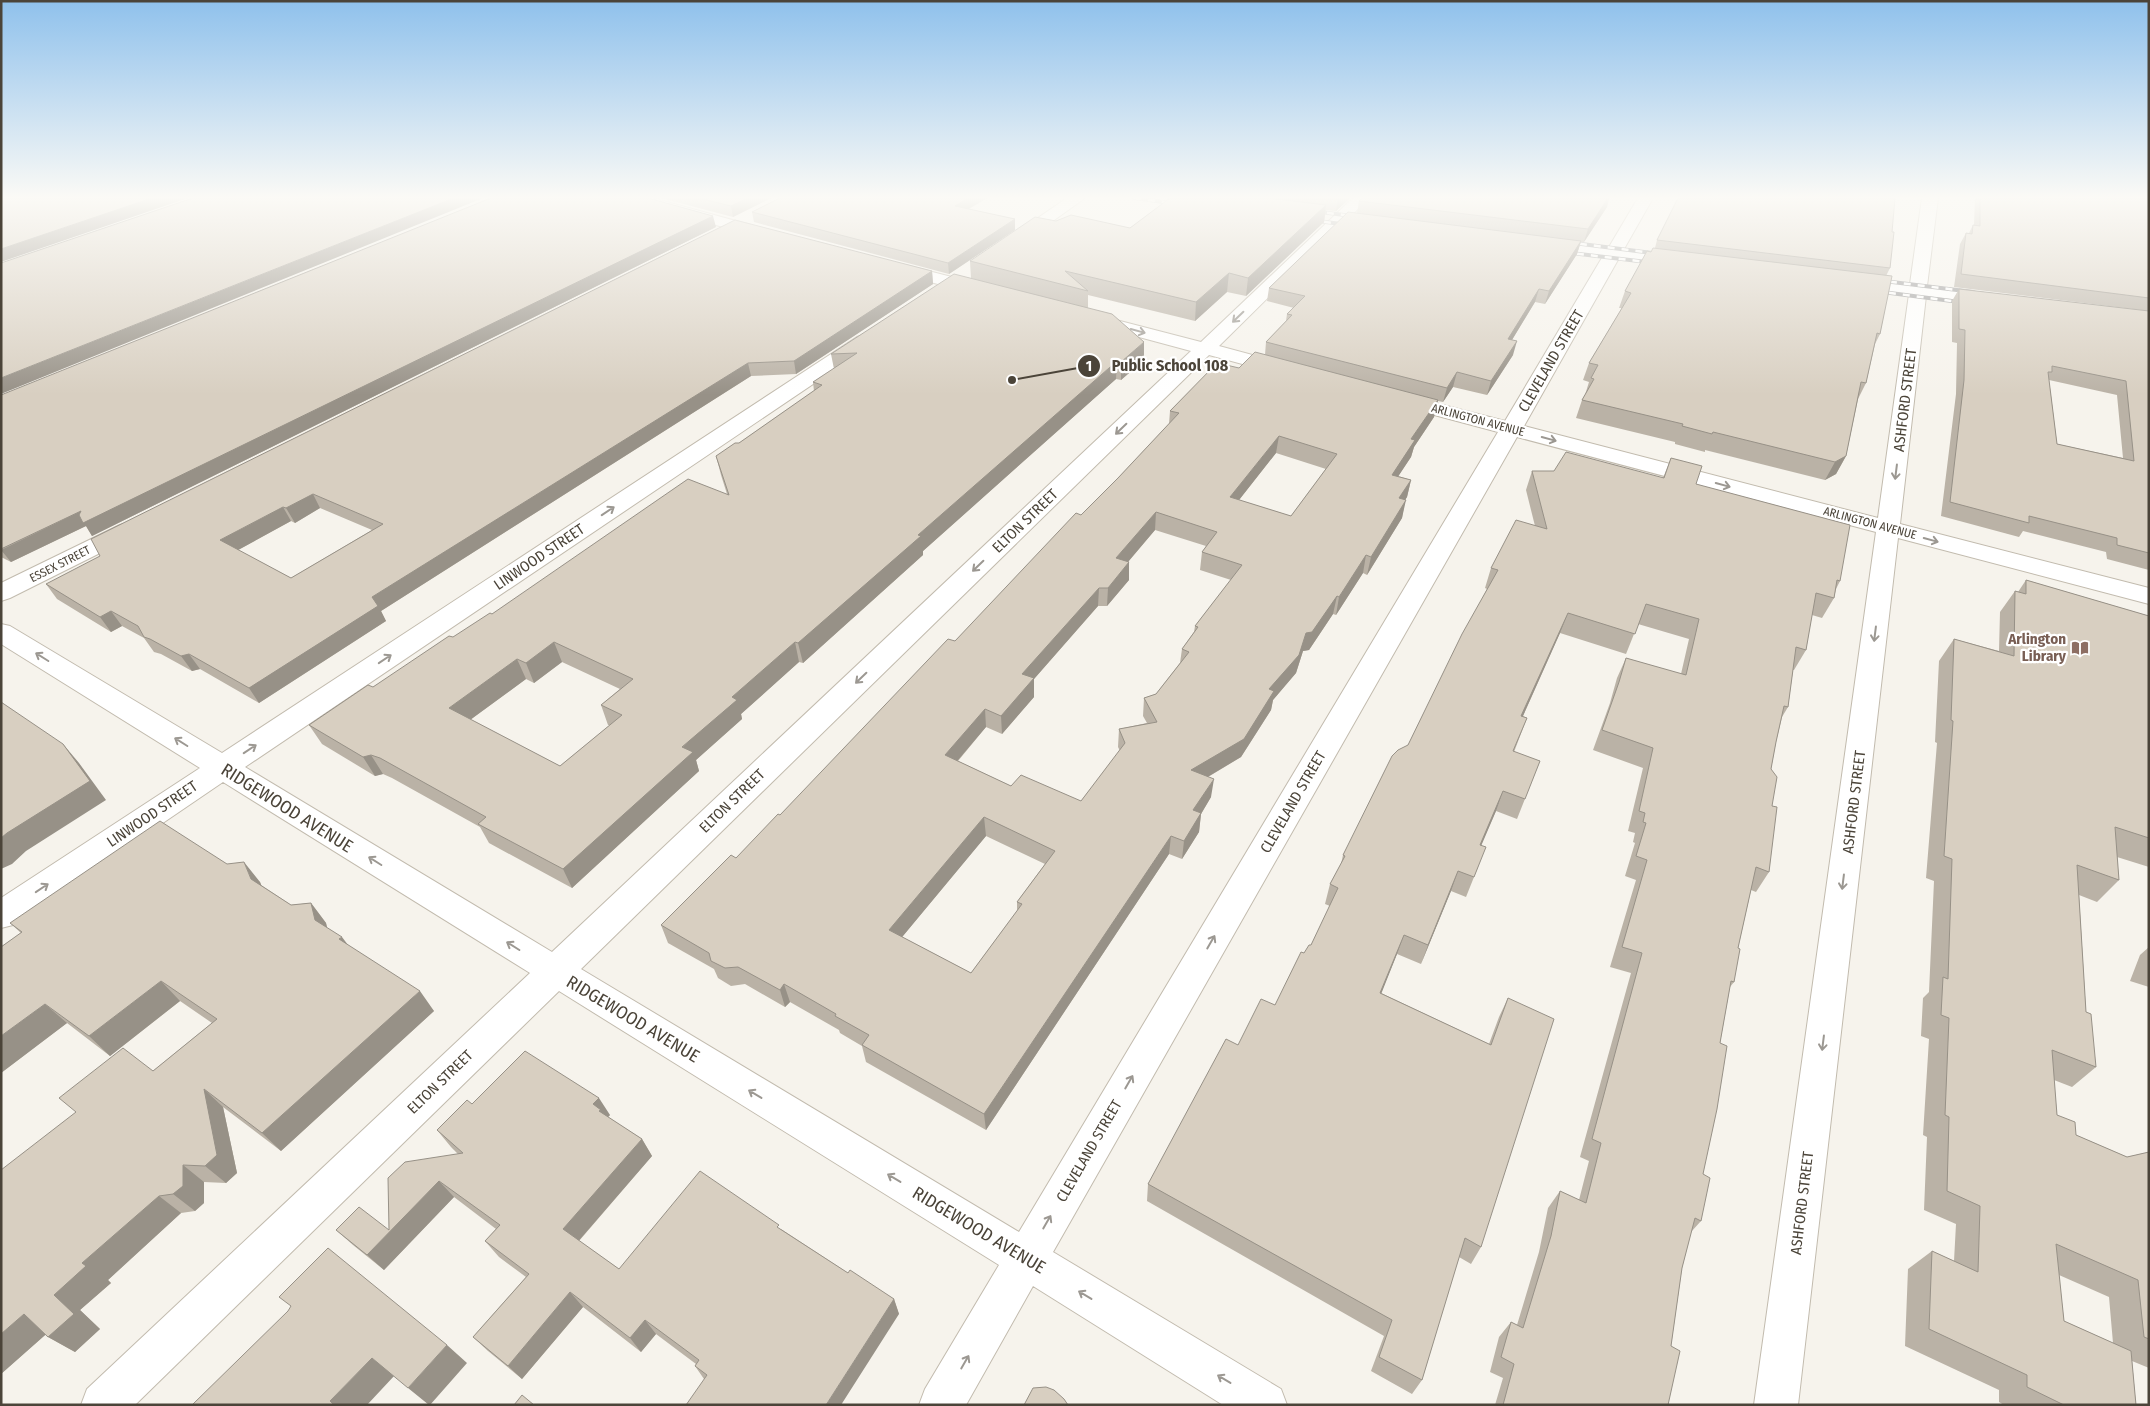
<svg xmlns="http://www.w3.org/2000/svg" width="2150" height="1406" font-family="'Fira Sans Condensed',sans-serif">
  <rect width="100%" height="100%" fill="#f6f3ec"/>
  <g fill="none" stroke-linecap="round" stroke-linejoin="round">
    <g stroke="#c2bbae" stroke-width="2">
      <path id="minor" d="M627,198H652L769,230L771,233L769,236L763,238L629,201Z
        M1067,198H1085L1022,243H1010L1008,240L1010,237Z
        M1353,198H1369L1219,346L1290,365L1293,369L1290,373L1283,375L1209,355L581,969L1019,1232L1498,432L1393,404L1390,400L1393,396L1400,394L1505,421L1603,256L1542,249L1536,247L1534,244L1536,241L1542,239L1609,247L1638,198H1653L1624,249L1681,256L1687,257L1689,261L1687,265L1681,266L1619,258L1524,426L1878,518L1909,294L1853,287L1847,286L1844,282L1847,278L1853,277L1910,284L1922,198H1938L1927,286L1993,294L1999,295L2002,299L1999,303L1993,304L1926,296L1900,524L2149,588V604L1898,538L1798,1405H1754L1876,532L1517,437L1053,1252L1281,1389L1287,1405H1223L1033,1286L966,1405H919L925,1389L999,1265L559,991L135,1405H81L87,1389L530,973L223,782L13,925L1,928V898L200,768L1,644V624L10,626L222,753L857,337L864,335L871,337L873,341L871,345L245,767L552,952L1191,351L1087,323L1084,319L1087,315L1093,314L1201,342Z
        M897,263L987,286L990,290L987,294L981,295L891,272L889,268L891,264Z
        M128,523L136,525L140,530L136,535L10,598L1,601V583L120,525Z"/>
    </g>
    <use href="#minor" fill="#fff" fill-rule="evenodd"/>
    <g stroke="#9a9a9a" stroke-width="4">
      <path id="rail" d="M1134,198L1178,204
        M1313,211L1360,217
        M1310,220L1349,225
        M1566,242L1660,254
        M1563,252L1655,263
        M1876,280L1973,292
        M1875,291L1967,303"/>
    </g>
    <use href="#rail" stroke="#fff" stroke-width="2.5" stroke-dasharray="7" stroke-linecap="butt"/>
  </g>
  <path fill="#bab2a6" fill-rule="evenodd" d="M661,198H771L733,217Z
    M780,198H987L969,209L1015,219V230L949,274L754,222L752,212Z
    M1170,198H1350L1336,211L1326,210L1324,222L1246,296L1227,292L1195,321L1088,295V308L1144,360L1121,380L1116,379L923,551V555L803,663L799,662L741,714L742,719L696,760L699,771L572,888L489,843L480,827L392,778L383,774L375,776L322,744L309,725L373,687L492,614L727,494L721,475L716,456L739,443L814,391L813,382L834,369L831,354L971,278L970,261L1056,221L1130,228ZM562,662L620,689L601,705L608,725H610L560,766L470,720L526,679L534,683Z
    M1362,198H1609L1607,207L1584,242H1581L1577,254L1545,304L1535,302L1512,340L1513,355L1487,395L1453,387L1443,402L1438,401L1434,417L1414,447L1411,457L1398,476L1411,480L1407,497L1405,500L1402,518L1367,575L1363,573L1336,615L1333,614L1309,650L1303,651L1296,673L1273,700L1271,710L1241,757L1208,777L1211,797L1201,814L1199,832L1182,859L1169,854L986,1130L866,1062L862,1046L840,1033L839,1030L790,1002L785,1007L745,984L731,986L718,978L714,969L668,943L661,925L736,858L780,815L955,641L1118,478L1169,424L1170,411L1239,368L1265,355L1266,342L1286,321L1287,314L1294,308L1267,301L1269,288L1357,213L1359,201ZM1276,453L1326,469L1291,516L1239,500ZM1155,530L1206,546L1202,552L1200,570L1231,580L1195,626L1194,632L1182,649L1180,663L1156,694L1144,698L1143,716L1147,723L1119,729L1118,747L1120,751L1081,801L1011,786L958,761L986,727L1002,734L1034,697V679L1098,606H1107L1129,580L1128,562ZM986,836L1045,864L1017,902V911L971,973L902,937Z
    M1975,198H2149V311L1954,287L1960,244L1966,233H1969L1973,225H1974Z
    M716,227L92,536L86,526L11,562L1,557V395Z
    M1892,232L1890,268L1886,276L1880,334L1875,344L1866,383L1858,399L1846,456L1836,474L1825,480L1705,450V452L1675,444V442L1576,418L1582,400L1585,395L1589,382L1583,380L1589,363L1622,308H1619L1625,291L1655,248L1657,240Z
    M932,271L933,284L796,374L751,376L381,611L386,621L259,703L200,669L192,671L161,654L154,652L144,638L122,626L111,632L57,599L46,584ZM320,508L372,530L291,578L238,550L291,521L295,523Z
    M1959,289L2149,311V570L2107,559L2106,552L2023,531L2019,537L1941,516L1956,394L1957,343L1952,342V301ZM2049,380L2117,395L2123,458L2057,444Z
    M1671,458L1696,484L1840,581L1836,589L1834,598L1822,618L1812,615L1806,650L1794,670H1793L1788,707L1782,717L1776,742L1771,769L1772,806L1769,872L1756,892L1751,890L1738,948L1734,982L1730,987L1720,1043L1703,1174L1701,1221L1691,1232L1682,1268L1671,1346L1668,1405H1495L1503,1378L1490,1372L1499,1337L1511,1322L1517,1325L1539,1252L1548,1208L1560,1191L1579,1200L1589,1161L1580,1157L1631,973L1610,967L1636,880L1625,876L1635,843L1633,842L1635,833L1628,831L1643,768L1593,750L1610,703L1617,678L1626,658L1681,674L1689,639L1638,624L1626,654L1560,633L1523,716L1527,718L1514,752L1540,761L1517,819L1496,811L1481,845L1478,867L1466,897L1451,891L1421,964L1397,954L1381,993L1489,1044L1499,1017L1508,998L1481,1247L1471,1264L1459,1257L1422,1380L1412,1394L1371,1371L1384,1336L1147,1201L1148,1184L1238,1045L1275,1005L1304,953L1311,945L1330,906L1325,904L1330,884L1341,864L1343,855L1408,745L1487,589L1485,588L1491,568L1535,526L1526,490L1532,471L1663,478Z
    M2026,580L2149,616V867L2117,857L2119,880L2097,902L2079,895L2086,1012L2096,1067L2072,1087L2054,1080L2057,1115L2076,1135L2127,1157L2149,1152V1368L2132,1361L2136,1405H2004L1999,1402V1390L1905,1346L1908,1269L1932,1251L1954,1261L1956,1224L1924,1210L1927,1137L1923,1135L1929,1039L1921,1036L1923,998L1929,992L1934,881L1926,878L1937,743L1935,742L1939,661L1954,639L1999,651L2000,612L2015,591L2018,592ZM2059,1275L2109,1297L2113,1343L2064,1321Z
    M227,864L260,882L261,885L291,905L311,903L326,923L327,928L348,945L434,1011L281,1151L223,1107L237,1173L226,1183L204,1182V1203L195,1211L181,1213L108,1280L111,1283L80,1310L100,1329L75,1352L48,1337L46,1334L1,1374V1170L153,1071L212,1023L180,1001L110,1056L67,1023L1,1073V947L21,933L10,923Z
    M2149,947V987L2130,981L2140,955Z
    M472,1104L610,1115L608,1117L642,1139L652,1156L579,1241L619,1269L781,1229L848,1273L894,1299L899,1314L704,1379L695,1366L696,1364L656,1334L641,1352L583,1307L522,1379L488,1351L473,1337L526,1277L499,1257L485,1241L496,1229L454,1197L384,1270L353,1245L336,1230H389L458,1154L451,1147L437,1130Z"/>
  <path fill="#979187" d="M152,198H188L1,262V249Z
    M454,198H483L1,394V378Z
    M748,198H771L733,217L731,206Z
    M968,198H987L956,216L955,206Z
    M1338,198H1350L1336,211Z
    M1608,198H1609L1607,207L1584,242L1588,229Z
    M1326,205L1324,222L1246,296L1248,278Z
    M713,216L716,227L92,536L86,526L11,562L1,550L81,511Z
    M1015,219V230L949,274L948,263Z
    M1581,241L1577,254L1545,304L1549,291Z
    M932,271L933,284L796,374L794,361Z
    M1229,273L1227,292L1195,321L1196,302Z
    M1539,289L1535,302L1504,353L1508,339Z
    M1517,341L1513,355L1487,395L1491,381Z
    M1144,342V360L1121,380V362Z
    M1117,361L1116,379L923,551V555L803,663L798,643L918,535Z
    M748,363L751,376L381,611L386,621L259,703L249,688L372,597Z
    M1457,372L1453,387L1443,402L1447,388Z
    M1438,400L1434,417L1414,447L1411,457L1388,492L1392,475L1411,439Z
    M1279,436L1276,453L1228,514L1230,497Z
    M1846,456L1836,474L1825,480L1835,462Z
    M1411,480L1407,497L1395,516L1399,498Z
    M313,494L320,508L295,523L286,508Z
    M1406,500L1402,518L1367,575L1371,557Z
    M283,507L291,521L229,555L220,540Z
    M1156,512L1155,530L1116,576V558Z
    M1366,555L1363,573L1336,615L1339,597Z
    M1129,562V580L1107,606L1108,588Z
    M1099,588L1098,606L1034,679V697L1002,734L1001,716L1022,674Z
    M1337,596L1333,614L1309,650L1303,651L1296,673L1273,700L1271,710L1241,757L1189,788L1191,770L1269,689L1306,633Z
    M111,611L122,626L111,632L100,617Z
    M1568,613L1560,633L1514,736L1521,716Z
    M554,642L562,662L534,683L526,663Z
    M795,642L799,662L741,714L742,719L696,760L699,771L572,888L563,869L732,697Z
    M189,654L200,669L192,671L181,656Z
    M517,659L526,679L459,728L449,708Z
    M985,709L986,727L947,773L945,755Z
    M63,744L79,763L106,800L26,851L12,864L1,869V838Z
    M371,755L383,774L375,776L363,757Z
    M1214,779L1211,797L1201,814L1199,832L1182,859L1184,841L1193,810Z
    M1503,791L1496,811L1473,865L1480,845Z
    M984,817L986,836L893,948L889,930Z
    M1171,836L1169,854L986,1130L984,1114Z
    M244,862L260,882L267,899L251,879Z
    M1458,871L1451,891L1421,964L1428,945Z
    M311,903L326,923L330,940L315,920Z
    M1404,935L1397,954L1374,1012L1380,993Z
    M342,937L357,957L339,939Z
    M161,981L180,1001L110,1056L89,1036Z
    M784,984L790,1002L785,1007L780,990Z
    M420,991L434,1011L281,1151L262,1133Z
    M45,1004L67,1023L1,1073V1036Z
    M204,1089L223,1107L237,1173L226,1183L205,1166Z
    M599,1098L610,1115L606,1119L593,1104Z
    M642,1139L652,1156L575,1245L563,1229Z
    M183,1165L204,1182V1203L195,1211L173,1194Z
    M439,1181L454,1197L384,1270L367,1255Z
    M159,1196L181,1213L108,1280L111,1283L80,1310L100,1329L75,1352L48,1337L54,1295L82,1263Z
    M570,1292L583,1307L522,1379L508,1366Z
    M894,1299L899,1314L841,1405H826Z
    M24,1314L52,1329L1,1374V1334Z
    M645,1320L656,1334L641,1352L630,1338Z
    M447,1345L467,1363L430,1405H429L408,1388Z
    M372,1358L395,1375L367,1405H334L330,1401Z"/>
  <path fill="#d8cfc1" stroke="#979187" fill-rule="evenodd" d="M1,198H152L1,249Z
    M193,198H454L1,378V263Z
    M491,198H648L713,216L83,523L79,515L81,511L1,549V395Z
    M699,198H748L731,206Z
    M780,198H968L955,206L1015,219L948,263L752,212Z
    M1170,198H1268L1326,205L1248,278L1229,273L1196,302L1065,271L1088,291L970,261L1035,217L1056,221L1071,215L1130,228Z
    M1362,198H1608L1588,229L1359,201Z
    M1678,198H1895L1892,232H1894L1890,268L1657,240Z
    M1980,198H2149V298L1961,274L1966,233L1972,234L1973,225L1980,226Z
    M1348,212L1581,241L1549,291L1539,289L1508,339L1517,341L1491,381L1457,372L1447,388L1266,342L1292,315L1287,314L1305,296L1269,288Z
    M735,220L932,271L794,361L748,363L372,597L378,606L249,688L189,654L181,656L150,639L144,637L138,626L111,611L100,617L46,584L100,556L91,539ZM313,494L383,524L291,578L220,540L283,507L286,508Z
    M1653,248L1892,276L1880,334L1877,333L1866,383L1861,382L1846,456L1835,462L1713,432L1712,434L1682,426L1683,424L1582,400L1594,379L1591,378L1598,365L1589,363L1631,293L1625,291L1647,251L1651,252Z
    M954,274L1112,314L1144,342L1121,362L1117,361L918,535L921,536L798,643L795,642L732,697L737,700L682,747L693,752L563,869L478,824L486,817L380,758L371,755L363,757L309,725L368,685L373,687L449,636L453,637L490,613L492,614L688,479L729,495L716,456L735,443H739L822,385L813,382L857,353L831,354ZM554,642L633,679L601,705L622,715L560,766L449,708L517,659L526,663Z
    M1959,289L2149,311V553L2117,545V538L2029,516V523L1950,502L1964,380L1965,330L1959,329ZM2052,366L2126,381L2134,461L2057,444L2048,372H2052Z
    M1255,352L1438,400L1411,439L1415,440L1392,475L1411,480L1399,498L1406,500L1371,557L1366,555L1339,597L1337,596L1312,632L1306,633L1299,655L1269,689L1274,691L1244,739L1191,770L1214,779L1193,810L1201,813L1184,841L1171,836L984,1114L862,1045L869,1035L835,1016L836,1014L784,984L780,990L738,967L725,968L711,961L709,953L661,925L731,855L736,858L778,814L780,815L948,639L955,641L1076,513L1081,515L1118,478L1179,413L1170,411L1215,365L1222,364L1239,368ZM1279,436L1337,454L1291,516L1230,497ZM1156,512L1217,532L1202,552L1242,565L1195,626L1198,627L1182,649L1189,652L1156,694L1144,698L1157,722L1119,729L1125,743L1081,801L1021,775L1011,786L945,755L985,709L1001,716L1034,678L1022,674L1099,588H1108L1129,562L1116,558ZM984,817L1055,851L1017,902L1022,904L971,973L889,930Z
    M1566,452L1664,478L1671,458L1702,466L1696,484L1850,525L1840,581L1837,580L1834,598L1816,593L1806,650L1796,647L1788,707L1784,706L1776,742L1771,769L1777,777L1772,806L1777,807L1769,872L1756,867L1738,948L1740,949L1734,982L1731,981L1720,1043L1727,1046L1717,1109L1703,1174L1710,1178L1701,1221L1695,1218L1682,1268L1671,1346L1680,1351L1668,1405H1503L1514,1364L1501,1357L1511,1322L1523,1328L1551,1236L1560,1191L1586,1203L1601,1143L1592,1139L1642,953L1622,947L1647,860L1636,856L1646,823L1643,822L1645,813L1639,811L1653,748L1602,730L1619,682L1626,658L1686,675L1699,619L1646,604L1635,634L1568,613L1521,716L1527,718L1513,751L1540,761L1525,799L1503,791L1480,845L1486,847L1474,877L1458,871L1428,945L1404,935L1380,993L1491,1045L1508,998L1554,1019L1481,1247L1465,1238L1422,1380L1379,1357L1392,1320L1148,1184L1226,1039L1238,1045L1261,999L1275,1005L1301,952L1304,953L1309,945H1311L1338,888L1330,884L1345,856L1343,855L1392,756L1398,750L1408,745L1462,634L1498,570L1491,568L1516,520L1547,529L1532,471H1554Z
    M2026,580L2149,616V838L2115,827L2119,880L2077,865L2086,1012L2091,1014L2096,1067L2052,1050L2057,1115L2075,1122L2076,1135L2127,1157L2149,1152V1339L2144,1337L2138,1280L2056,1244L2064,1321L2131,1351L2136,1405H2064L2027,1387V1375L1929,1329L1932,1251L1978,1272L1980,1206L1947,1191L1949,1117L1945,1115L1949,1018L1941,1015L1943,977L1948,979L1952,859L1944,856L1953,721L1951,720L1954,639L2014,656L2015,591L2026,594Z
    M1,702L63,744L90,781L7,833L1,838Z
    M160,821L227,864L244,862L251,879L291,905L311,903L315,920L342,937L339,939L420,991L262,1133L204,1089L217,1155L205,1166L183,1165V1186L173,1194L159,1196L82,1263L86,1266L54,1295L74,1314L48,1337L24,1314L1,1334V1170L76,1112L59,1098L123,1048L153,1071L217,1019L161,981L89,1036L45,1004L1,1036V947L22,932L10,923Z
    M525,1051L599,1098L593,1104L601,1110L599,1111L642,1139L563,1229L619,1269L700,1171L779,1225L777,1227L848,1273L850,1270L894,1299L826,1405H686L707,1375L695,1366L699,1360L645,1320L630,1338L570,1292L508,1366L473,1337L529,1274L485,1241L500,1225L439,1181L367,1255L336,1230L359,1207L389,1230L388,1178L405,1162L463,1153L437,1130L467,1100L472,1104Z
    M328,1248L447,1345L408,1388L372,1358L330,1401L334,1405H192L288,1311L291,1306L279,1297Z
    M1046,1387L1054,1390L1064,1399L1068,1405H1024L1033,1388Z
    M522,1395L534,1405H514Z"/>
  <defs><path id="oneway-shaft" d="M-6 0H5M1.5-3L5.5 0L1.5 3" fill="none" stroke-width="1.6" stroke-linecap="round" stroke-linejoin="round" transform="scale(1.25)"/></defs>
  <g stroke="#9c9892">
    <use href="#oneway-shaft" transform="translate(1238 317) rotate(136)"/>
    <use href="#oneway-shaft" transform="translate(1138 331) rotate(15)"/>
    <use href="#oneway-shaft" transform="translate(1121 429) rotate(136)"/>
    <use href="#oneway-shaft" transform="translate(1549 439) rotate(15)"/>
    <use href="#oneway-shaft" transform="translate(1896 472) rotate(97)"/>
    <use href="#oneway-shaft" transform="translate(1723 485) rotate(15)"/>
    <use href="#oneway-shaft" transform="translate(608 511) rotate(-34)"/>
    <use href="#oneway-shaft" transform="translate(1931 540) rotate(15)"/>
    <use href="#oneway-shaft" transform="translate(978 566) rotate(136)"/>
    <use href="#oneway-shaft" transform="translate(1875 634) rotate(97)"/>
    <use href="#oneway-shaft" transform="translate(42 657) rotate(-148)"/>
    <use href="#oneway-shaft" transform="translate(385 659) rotate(-34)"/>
    <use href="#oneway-shaft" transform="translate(861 678) rotate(136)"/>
    <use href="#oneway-shaft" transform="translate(181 742) rotate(-148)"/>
    <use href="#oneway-shaft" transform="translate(250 749) rotate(-34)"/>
    <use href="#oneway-shaft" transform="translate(375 861) rotate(-148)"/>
    <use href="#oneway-shaft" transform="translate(1843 882) rotate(97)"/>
    <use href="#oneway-shaft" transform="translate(42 888) rotate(-34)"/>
    <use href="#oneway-shaft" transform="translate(1211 942) rotate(-60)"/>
    <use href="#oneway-shaft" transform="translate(513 946) rotate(-148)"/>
    <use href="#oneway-shaft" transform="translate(1823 1043) rotate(97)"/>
    <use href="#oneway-shaft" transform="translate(1129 1082) rotate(-60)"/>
    <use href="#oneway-shaft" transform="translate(755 1094) rotate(-149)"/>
    <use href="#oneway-shaft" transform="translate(894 1178) rotate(-149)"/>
    <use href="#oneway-shaft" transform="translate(1047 1222) rotate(-60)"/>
    <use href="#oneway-shaft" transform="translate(1085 1295) rotate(-149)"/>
    <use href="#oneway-shaft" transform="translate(965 1362) rotate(-60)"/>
    <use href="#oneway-shaft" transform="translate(1224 1379) rotate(-149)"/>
  </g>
  <linearGradient id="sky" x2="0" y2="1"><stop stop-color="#8fc1ec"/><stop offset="0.5" stop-color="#fbfaf6"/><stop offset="1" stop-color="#fbfaf6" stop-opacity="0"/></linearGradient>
  <rect width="2150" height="395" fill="url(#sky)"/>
  <defs>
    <g id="library-bare" transform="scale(1.35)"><path d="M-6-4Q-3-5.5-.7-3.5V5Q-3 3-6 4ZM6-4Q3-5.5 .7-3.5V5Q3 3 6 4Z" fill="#8d6e63" stroke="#fff" stroke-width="2.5" paint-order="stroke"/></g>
  </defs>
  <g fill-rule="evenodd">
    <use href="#library-bare" x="2080" y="648"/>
  </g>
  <g text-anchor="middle" stroke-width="4.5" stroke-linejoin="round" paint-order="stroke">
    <g font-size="12" fill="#4b4439" stroke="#fff">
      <text transform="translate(1478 420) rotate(15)" y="4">ARLINGTON AVENUE</text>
      <text transform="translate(1870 523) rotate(15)" y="4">ARLINGTON AVENUE</text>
      <text transform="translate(60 564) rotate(-27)" y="4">ESSEX STREET</text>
    </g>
    <g font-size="15" fill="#4b4439" stroke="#fff">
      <text transform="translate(1551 361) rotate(-60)" y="5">CLEVELAND STREET</text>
      <text transform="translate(1905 400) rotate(-83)" y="5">ASHFORD STREET</text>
      <text transform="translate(1025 521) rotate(-44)" y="5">ELTON STREET</text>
      <text transform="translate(539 557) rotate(-34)" y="5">LINWOOD STREET</text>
      <text transform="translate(732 801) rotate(-44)" y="5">ELTON STREET</text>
      <text transform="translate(1293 802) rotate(-60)" y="5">CLEVELAND STREET</text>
      <text transform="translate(1854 802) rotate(-83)" y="5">ASHFORD STREET</text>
      <text transform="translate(152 814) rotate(-34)" y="5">LINWOOD STREET</text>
      <text transform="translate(440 1082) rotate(-44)" y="5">ELTON STREET</text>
      <text transform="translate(1089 1151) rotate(-60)" y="5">CLEVELAND STREET</text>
      <text transform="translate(1802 1203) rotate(-83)" y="5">ASHFORD STREET</text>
    </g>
    <g font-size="15" font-weight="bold" fill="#785e54" stroke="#fff" text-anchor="end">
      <text x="2066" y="644">Arlington<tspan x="2066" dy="17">Library</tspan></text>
    </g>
    <g font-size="18" fill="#4b4439" stroke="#fff">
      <text transform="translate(287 808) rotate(32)" y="6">RIDGEWOOD AVENUE</text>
      <text transform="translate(633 1019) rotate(31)" y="6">RIDGEWOOD AVENUE</text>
      <text transform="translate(979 1230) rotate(31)" y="6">RIDGEWOOD AVENUE</text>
    </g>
  </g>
  <path fill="none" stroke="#4b4439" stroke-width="2" d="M1012 380L1089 366"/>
  <g fill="#4b4439" stroke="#fff" stroke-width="2">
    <circle cx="1012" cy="380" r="5"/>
    <circle cx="1089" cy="366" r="12"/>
  </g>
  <g font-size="15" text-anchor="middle" font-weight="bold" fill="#fff">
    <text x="1089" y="371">1</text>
  </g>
  <g font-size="16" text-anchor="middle" font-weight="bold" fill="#4b4439" stroke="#fff" stroke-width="4.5" stroke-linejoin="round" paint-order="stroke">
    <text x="1170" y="371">Public School 108</text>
  </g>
  <rect width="2150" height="1406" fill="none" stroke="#4b4439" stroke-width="5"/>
</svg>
